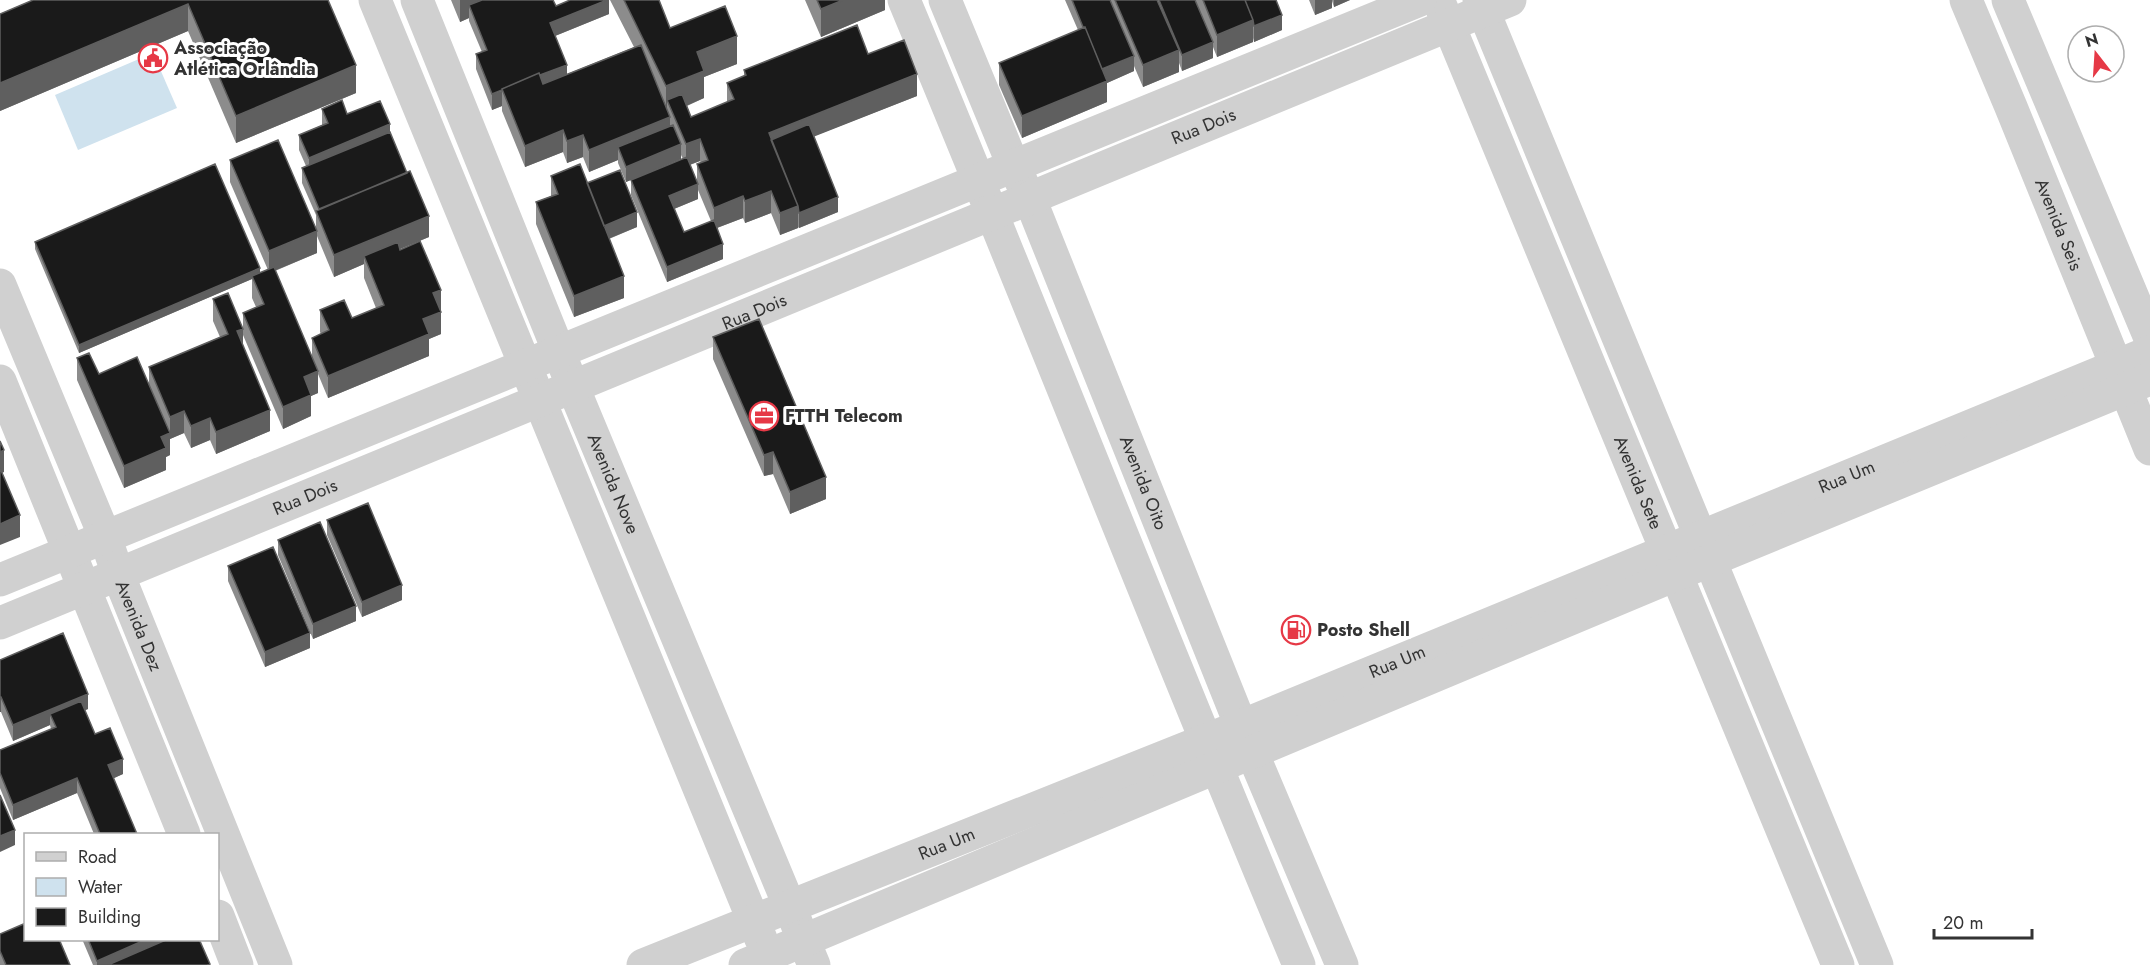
<svg xmlns="http://www.w3.org/2000/svg" width="2150" height="965" font-family="Jost,sans-serif">
  <rect width="100%" height="100%" fill="#fff"/>
  <path fill="#cfe2ee" d="M153,53L177,108L78,150L55,95Z"/>
  <g fill="none" stroke-linecap="round" stroke-linejoin="round">
    <g stroke="#d0d0d0" stroke-width="33">
      <path d="M375,0L761,939"/>
      <path id="s1" d="M417,0L573,387L814,965"/>
      <path d="M904,0C1038,321 1164,645 1299,965"/>
      <path id="s2" d="M945,0L1013,165L1030,199L1241,726L1342,965"/>
      <path d="M1479,0L1877,965"/>
      <path id="s3" d="M1966,0L2011,107L2150,449"/>
      <path d="M2008,0L2150,338"/>
      <path id="s4" d="M1440,4L1838,965"/>
      <path id="s5" d="M0,285L105,537L118,574L276,965"/>
      <path d="M0,381L184,834"/>
      <path d="M0,580L1420,0"/>
      <path id="s6" d="M0,623L1510,0"/>
      <path d="M218,916L237,965"/>
      <path id="s7" d="M643,965L1241,726L2150,352"/>
      <path d="M745,965L1711,560L2150,379"/>
    </g>
  </g>
  <path fill="#8c8c8c" fill-rule="evenodd" d="M33,0H328L356,93L236,143L188,31L0,111V14Z
    M451,0H553L556,6L609,0V14L555,36L567,74L634,47L610,0H659L670,28L737,64L704,77V98L687,106L691,117L727,102V83L744,76V70L868,54L917,96L814,136L838,212L799,228L798,227V228L780,235L771,213L745,223L743,218L717,228L723,259L667,282L631,195V180L683,159L681,155V159L626,182L618,163V160L589,172L583,157L567,163L563,152L525,167L502,111V106L492,110L476,69V54L482,52L469,21V18L460,22ZM700,161L701,163L697,164V181L690,165ZM698,190L711,221L684,232L674,209L698,199Z
    M805,0H885V10L821,37Z
    M1065,0H1276L1282,30L1254,42L1253,38V42L1217,57L1213,47V58L1182,71L1179,63V72L1143,87L1134,66V71L1107,83V102L1022,138L999,85V63L1078,30Z
    M1309,0H1350L1334,7L1332,1V8L1315,15Z
    M322,109L347,114L390,134L429,237L400,249L441,290V334L429,339V356L328,398L318,374V393L311,396V416L283,429L243,335V347L270,431L216,454L210,440L191,448L184,433L170,439V455L166,457V470L124,488L77,380V358L99,374L149,384V367L220,337L213,321V299L243,328V313L256,307L252,298V279L79,353L35,249V242L260,273L268,270L230,182V160L316,228V215L302,183V168L306,166L299,150V135L322,125ZM317,236L334,277L364,264V278L376,308L352,318L320,310V332L321,334L312,338V357L275,271L317,253Z
    M551,176L587,183L637,227L609,239L624,298L574,317L536,224V202L551,196Z
    M713,337L826,499L790,514L773,474L764,476L713,359Z
    M327,520L402,600L362,617L327,535Z
    M278,540L356,621L313,639L278,555Z
    M228,566L310,648L265,667L228,581Z
    M0,660L88,709L85,710L95,734L123,774L113,778L137,834H94L77,793L13,820L0,788V750L51,729L50,725L13,741L1,712H0Z
    M0,934L70,965H0Z
    M82,939H199L210,965H93Z"/>
  <path fill="#5f5f5f" d="M460,0H514L469,5V18L460,22Z
    M607,0H609V14L550,38V23Z
    M843,0H885V10L821,37V9Z
    M1315,0H1332V8L1315,15Z
    M1334,0H1350L1334,7Z
    M188,4V31L0,111V83Z
    M1282,15V30L1254,42V26Z
    M1253,20V42L1217,57V35Z
    M737,36V64L704,77V98L672,112L667,100V114H666V86L697,52Z
    M1213,42V58L1182,71V55Z
    M1179,50V72L1143,87V65Z
    M1134,56V71L1107,83V102L1022,138V116L1101,70Z
    M356,65V93L236,143V116Z
    M567,65V80L502,90Z
    M917,74V96L775,152L769,133Z
    M502,91V106L492,110V94Z
    M670,117V139L618,147V160L589,172V150Z
    M390,124V140L309,173V158Z
    M563,130V152L525,167V146Z
    M583,135V157L567,163V141Z
    M700,139V161L686,166V144Z
    M681,144V159L626,182V167Z
    M698,184V199L669,211V196Z
    M771,191V213L745,223V201Z
    M743,196V218L714,229V208Z
    M838,197V212L799,228V213Z
    M798,206V228L780,235V213Z
    M637,212V227L603,241V226Z
    M429,216V237L366,263L364,256V264L334,277V255Z
    M317,231V253L269,273V251Z
    M723,244V259L667,282V267Z
    M260,268V276H252V279L79,353V345Z
    M624,276V298L574,317V296Z
    M441,290V334L429,339V356L328,398V376L423,319L433,293Z
    M243,329V351L237,331Z
    M318,371V393L311,396V416L283,429V407L304,377Z
    M270,410V431L216,454V432Z
    M184,411V433L170,439V455L166,457V470L124,488V466L161,437L170,433V417Z
    M210,418V440L191,448V426Z
    M4,450V472L0,474V452Z
    M773,452V474L764,476V455Z
    M826,477V499L790,514V492Z
    M20,515V537L0,545V524Z
    M402,585V600L362,617V602Z
    M356,606V621L313,639V624Z
    M310,633V648L265,667V652Z
    M88,694V709L54,723L50,714V725L13,741V725Z
    M0,697H1V712H0Z
    M123,759V774L108,781V765Z
    M77,778V793L13,820V805Z
    M15,830V845L0,852V836Z
    M147,939H183L123,965H97V961Z"/>
  <path fill="#1a1a1a" stroke="#5f5f5f" stroke-width="1.5" d="M33,0H328L356,65L236,116L188,4L0,83V14Z
    M482,0H553L556,6L570,0H607L550,23L567,65L540,75L539,73L502,89V90L492,94L476,54L487,50L469,5Z
    M624,0H659L670,28L725,6L737,36L697,52L704,71L666,86Z
    M817,0H843L821,9Z
    M1072,0H1110L1134,56L1102,69L1085,27H1083Z
    M1115,0H1157L1179,50L1143,65Z
    M1159,0H1195L1213,42L1182,55Z
    M1203,0H1245L1253,20L1217,35Z
    M1245,0H1276L1282,15L1254,26L1253,20Z
    M857,25L868,54L904,40L917,74L769,133L798,206L780,213L771,191L745,201L743,196L714,208L697,164L708,160L700,139L686,144L667,100L682,94L691,117L734,99L727,83L746,75L744,70Z
    M1085,27L1107,81L1022,116L999,63Z
    M641,45L670,117L589,150L583,135L567,141L563,130L525,146L502,89L539,73L543,84Z
    M342,100L347,114L380,101L390,124L309,158L299,135L328,123L322,109Z
    M809,124L838,197L799,213L798,206L771,140Z
    M673,125L681,144L626,167L618,147Z
    M390,132L407,173L319,209L302,168Z
    M278,140L317,231L269,251L230,160Z
    M687,157L698,184L669,196L684,232L714,220L723,244L667,267L631,180Z
    M215,164L260,268L79,345L35,242Z
    M580,164L624,276L574,296L536,202L558,194L551,176Z
    M620,170L637,212L604,226L587,183Z
    M410,171L429,216L334,255L316,211Z
    M420,241L441,290L433,293L441,312L423,319L429,334L328,376L312,338L329,330L320,310L344,300L352,318L384,305L364,256L398,242L400,250Z
    M274,267L318,371L304,377L311,395L283,407L243,313L264,304L252,276Z
    M228,293L243,329L237,331L270,410L216,432L210,418L191,426L184,411L170,417L149,367L228,334L213,299Z
    M759,319L826,477L790,492L773,452L764,455L713,337Z
    M89,353L99,374L137,357L170,433L161,437L166,448L124,466L77,358Z
    M0,441L4,450L0,452Z
    M0,468L20,515L0,524Z
    M368,503L402,585L362,602L327,520Z
    M320,522L356,606L313,624L278,540Z
    M273,547L310,633L265,652L228,566Z
    M63,633L88,694L13,725L1,697H0V660Z
    M81,701L95,734L110,728L123,759L108,765L137,834H100L77,778L13,805L0,773V750L56,727L50,714Z
    M0,795L15,830L0,836Z
    M26,923V939H59L70,965H6L0,951V934Z
    M88,939H147L97,961Z
    M168,939H199L210,964L207,965H108Z"/>
  <defs>
    <g id="civic-ring" transform="scale(1.5)"><circle r="9.5" fill="#fff" stroke="#e63946" stroke-width="1.5"/><path d="M-.6-6.5H3V-4.5H.6V-3L4-1V1h2V6H-6V1h2V-1L-.6-3ZM-1.2 2.5V6h2.4V2.5Z" fill="#e63946"/></g>
    <g id="office-ring" transform="scale(1.5)"><circle r="9.5" fill="#fff" stroke="#e63946" stroke-width="1.5"/><path d="M-6-3h4V-5.5h4V-3h4V5H-6ZM-1-4.5V-3h2v-1.5ZM-6 0V1H6V0Z" fill="#e63946"/></g>
    <g id="fuel-ring" transform="scale(1.5)"><circle r="9.5" fill="#fff" stroke="#e63946" stroke-width="1.5"/><path d="M-5.5-6h7V0h2V4h1.3V-2.5L3-4.5l.8-.8L6-3V5H2.5V1h-1V6h-7ZM-4.2-4.7v3.2H.2V-4.7Z" fill="#e63946"/></g>
  </defs>
  <g fill-rule="evenodd">
    <use href="#civic-ring" x="153" y="58"/>
    <use href="#office-ring" x="764" y="416"/>
    <use href="#fuel-ring" x="1296" y="630"/>
  </g>
  <g text-anchor="middle" stroke-width="6" stroke-linejoin="round" paint-order="stroke">
    <g font-size="18" font-weight="bold" fill="#333" stroke="#fff" text-anchor="start">
      <text x="174" y="54">Associação<tspan x="174" dy="21">Atlética Orlândia</tspan></text>
      <text x="785" y="422">FTTH Telecom</text>
      <text x="1317" y="636">Posto Shell</text>
    </g>
    <g font-size="18" fill="#333" stroke="#fff">
      <text dy="6" stroke="none"><textPath href="#s6" startOffset="1302">Rua Dois</textPath></text>
      <text dy="6" stroke="none"><textPath href="#s3" startOffset="243">Avenida Seis</textPath></text>
      <text dy="6" stroke="none"><textPath href="#s6" startOffset="816">Rua Dois</textPath></text>
      <text dy="6" stroke="none"><textPath href="#s7" startOffset="1299">Rua Um</textPath></text>
      <text dy="6" stroke="none"><textPath href="#s4" startOffset="518">Avenida Sete</textPath></text>
      <text dy="6" stroke="none"><textPath href="#s1" startOffset="522">Avenida Nove</textPath></text>
      <text dy="6" stroke="none"><textPath href="#s2" startOffset="522">Avenida Oito</textPath></text>
      <text dy="6" stroke="none"><textPath href="#s6" startOffset="330">Rua Dois</textPath></text>
      <text dy="6" stroke="none"><textPath href="#s5" startOffset="368">Avenida Dez</textPath></text>
      <text dy="6" stroke="none"><textPath href="#s7" startOffset="813">Rua Um</textPath></text>
      <text dy="6" stroke="none"><textPath href="#s7" startOffset="327">Rua Um</textPath></text>
    </g>
  </g>
  <rect x="24" y="833" width="195" height="108" fill="#ffffff" stroke="#adadad" stroke-width="1.5"/>
  <rect x="36" y="852" width="30" height="9" fill="#d0d0d0" stroke="#adadad" stroke-width="1.5"/>
  <text x="78" y="863" font-size="18" fill="#333333">Road</text>
  <rect x="36" y="878" width="30" height="18" fill="#cfe2ee" stroke="#adadad" stroke-width="1.5"/>
  <text x="78" y="893" font-size="18" fill="#333333">Water</text>
  <rect x="36" y="908" width="30" height="18" fill="#1a1a1a" stroke="#adadad" stroke-width="1.5"/>
  <text x="78" y="923" font-size="18" fill="#333333">Building</text>
  <g transform="translate(2096 54) rotate(343)"><circle r="28" fill="#ffffff" stroke="#adadad" stroke-width="1.5"/>
  <path d="M0-4.5L10 22L0 15L-10 22Z" fill="#e63946"/>
  <text y="-9" font-size="16" font-weight="bold" text-anchor="middle" fill="#333333">N</text>
  </g>
  <path d="M1934 929v9h98v-9" fill="none" stroke="#333333" stroke-width="3"/>
  <text x="1943" y="929" font-size="18" fill="#333333" stroke="#ffffff" stroke-width="4.5" paint-order="stroke">20 m</text>
</svg>
